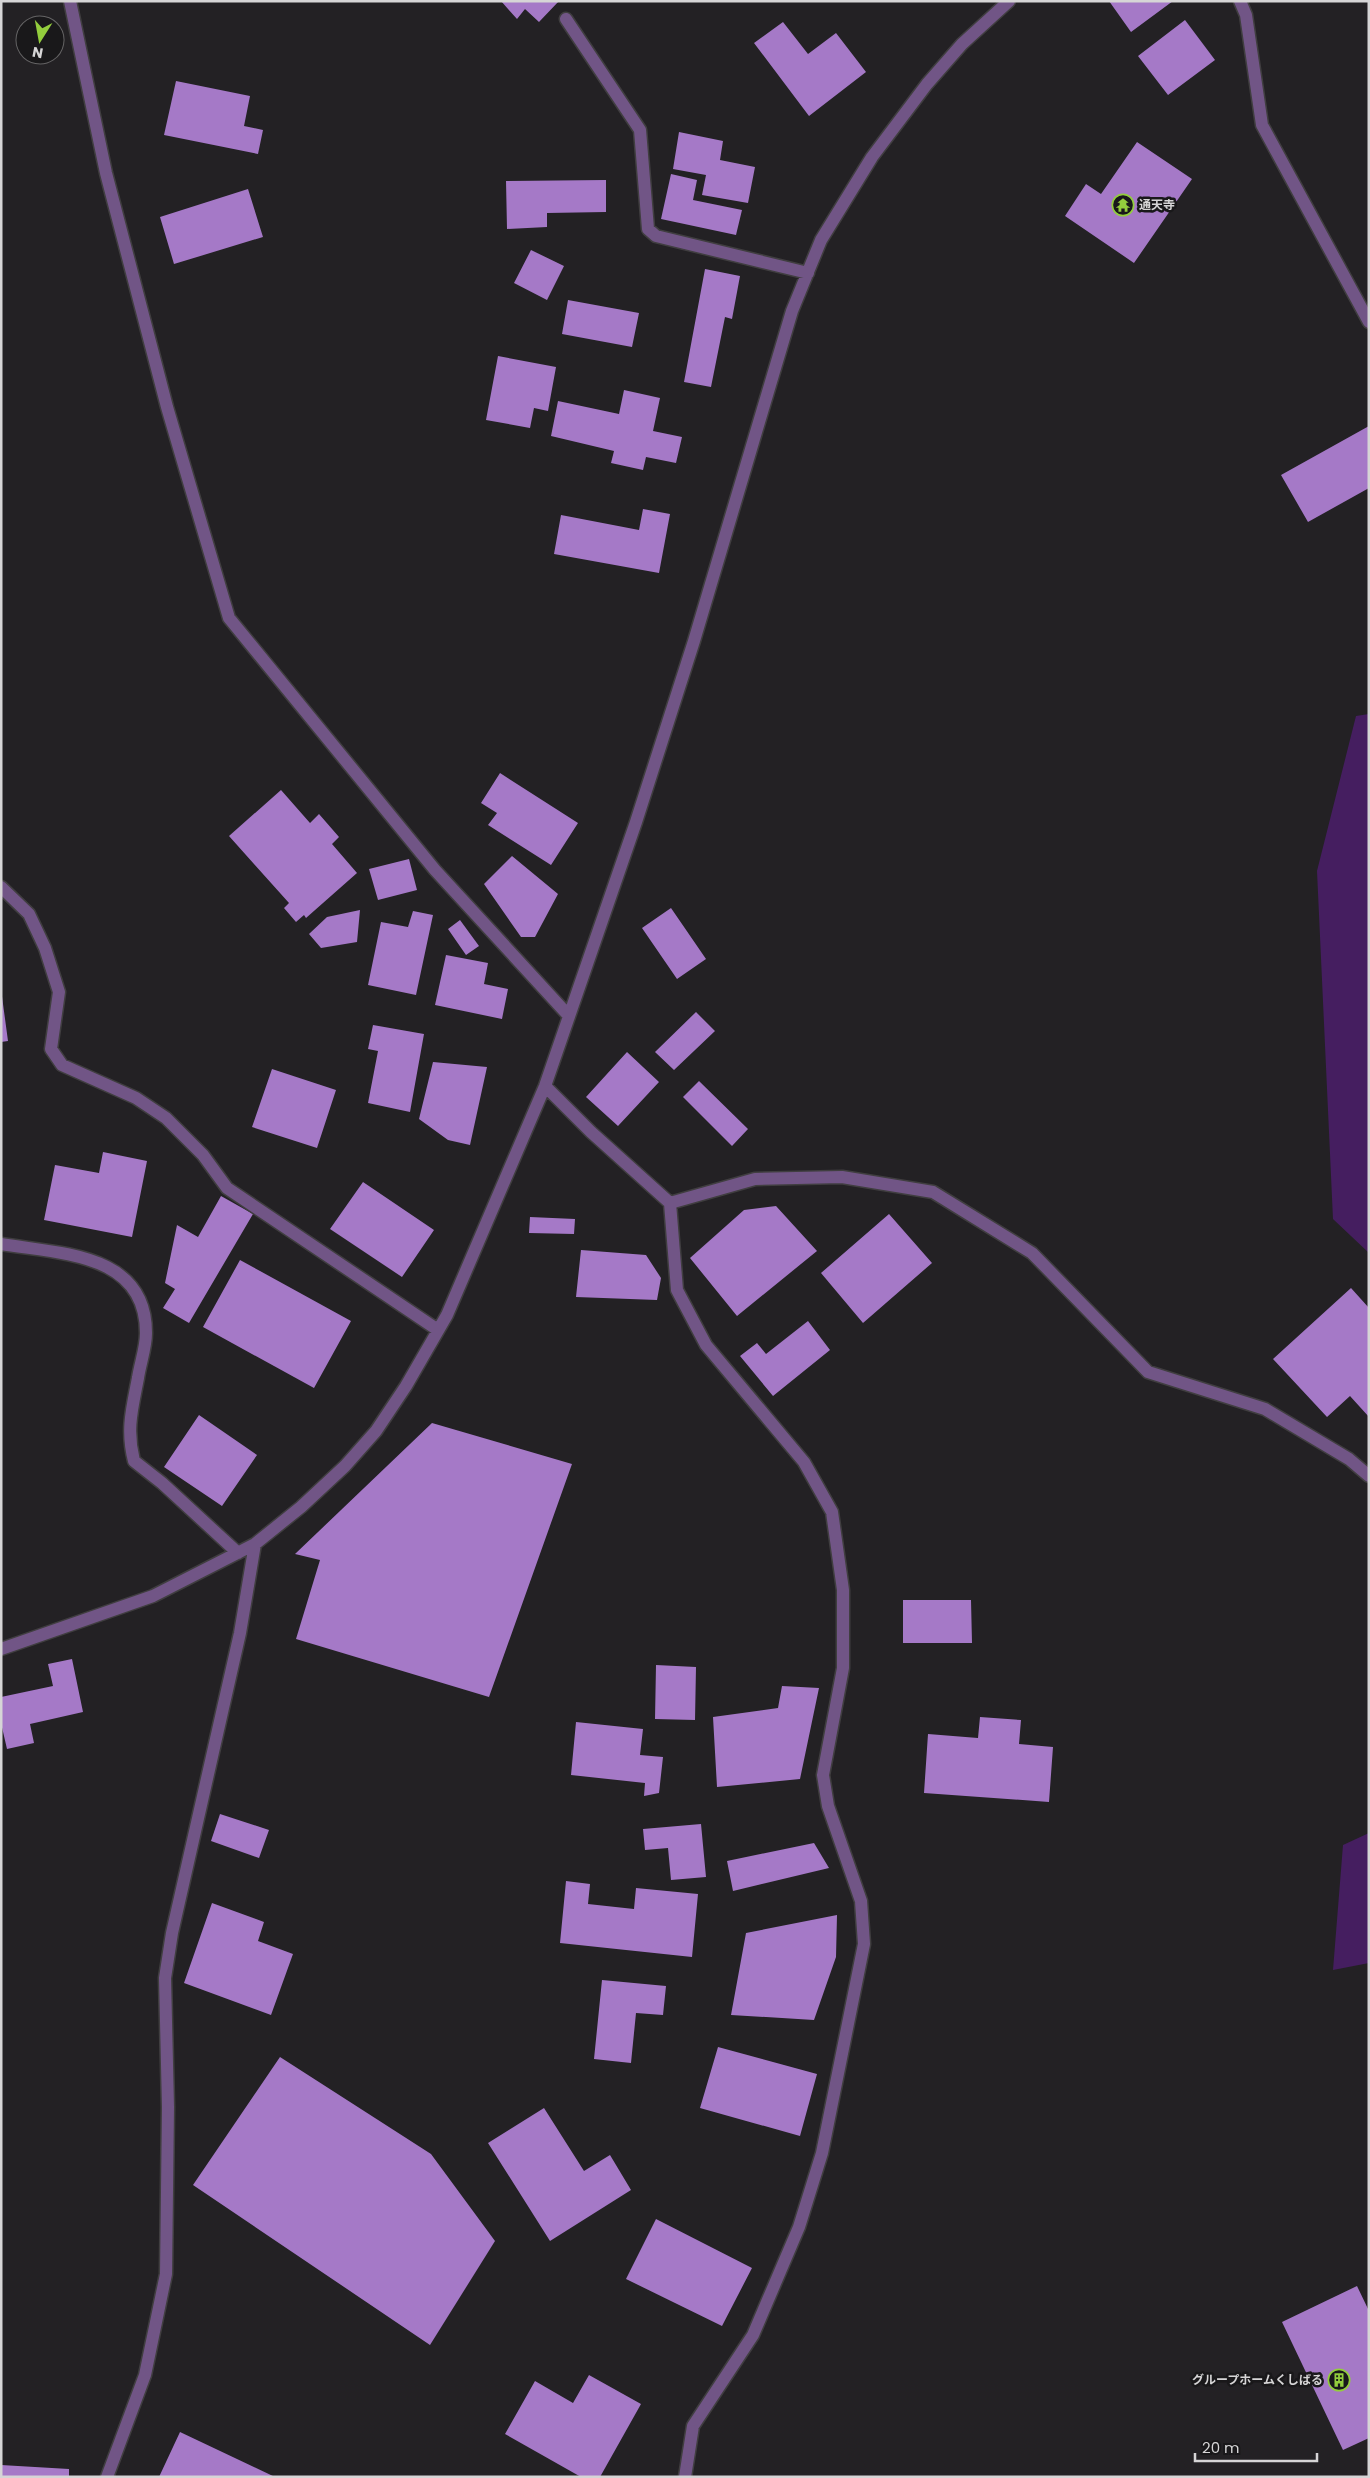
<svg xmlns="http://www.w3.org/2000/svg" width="1370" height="2478" font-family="Poppins,'Noto Sans JP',sans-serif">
  <rect width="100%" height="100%" fill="#232124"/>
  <path fill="#451e60" d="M1369,714V1253L1333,1219L1317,871L1356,716Z
    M1369,1833V1963L1333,1970L1343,1845Z"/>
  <path fill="#a579c7" d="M501,1H559L539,22L525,9L517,19Z
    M1109,1H1173L1131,32Z
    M1185,20L1215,60L1168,95L1138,56Z
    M783,22L808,54L836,33L866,72L809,116L754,43Z
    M176,81L250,96L244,126L263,130L258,154L164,135Z
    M679,132L723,141L720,160L755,167L748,203L702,195L706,175L673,169Z
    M1137,142L1192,179L1134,263L1065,216L1086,184L1101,194Z
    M671,174L697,180L693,200L742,210L736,235L661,219Z
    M606,180V212L547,213V227L507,229L506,181Z
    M248,189L263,237L174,264L160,217Z
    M531,250L564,266L547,300L514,283Z
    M705,269L740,276L732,319L725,317L711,387L684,382Z
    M568,300L639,313L632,347L562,334Z
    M498,356L556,367L548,411L534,408L530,428L486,420Z
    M624,390L660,398L653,431L682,437L676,463L646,457L643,470L611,463L614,451L551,436L558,401L619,414Z
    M1369,426V488L1308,522L1281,475Z
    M643,509L670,514L659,573L554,554L561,515L639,530Z
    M500,773L578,823L551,865L488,825L497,813L481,803Z
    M281,790L310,823L319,814L339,837L332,844L357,873L306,918L304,915L296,922L284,908L289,903L229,836Z
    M512,856L558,894L535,937H521L484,884Z
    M409,859L417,890L378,900L369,869Z
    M671,908L706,959L677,979L642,928Z
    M360,910L357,942L321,948L309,934L327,917Z
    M413,911L433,915L416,995L368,985L381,922L408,927Z
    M460,920L479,946L466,955L448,929Z
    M446,955L488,963L484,984L508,989L502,1019L435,1005Z
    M1,989L8,1041L1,1042Z
    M696,1012L715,1031L674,1070L655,1052Z
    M373,1025L424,1034L410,1112L368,1103L378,1051L368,1049Z
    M627,1052L659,1082L618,1126L586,1097Z
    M433,1062L487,1067L470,1145L448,1140L419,1119Z
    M272,1069L336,1090L317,1148L252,1127Z
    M699,1081L748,1129L732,1146L683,1097Z
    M103,1152L147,1161L132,1237L44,1220L55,1165L99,1173Z
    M363,1182L434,1230L402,1277L330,1229Z
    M221,1196L253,1214L189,1323L163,1308L175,1289L165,1283L177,1225L198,1237Z
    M776,1206L817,1251L737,1316L690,1258L744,1210Z
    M889,1214L932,1263L863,1323L821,1273Z
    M530,1217L575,1219L574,1234L529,1233Z
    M581,1250L646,1255L661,1278L657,1300L576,1297Z
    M240,1260L351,1321L314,1388L203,1327Z
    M1351,1288L1369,1308V1417L1350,1396L1327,1417L1273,1359Z
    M808,1321L830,1350L773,1396L740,1356L757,1343L766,1354Z
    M199,1415L257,1455L222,1506L164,1467Z
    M432,1423L572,1464L489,1697L296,1639L320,1560L295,1554Z
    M903,1600H971L972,1643H903Z
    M72,1659L83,1712L30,1724L34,1743L7,1749L1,1723V1697L53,1686L48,1664Z
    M656,1665L696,1667L695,1720L655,1719Z
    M782,1686L819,1688L800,1779L717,1787L713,1717L778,1708Z
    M980,1717L1021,1720L1019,1744L1053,1747L1049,1802L924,1793L928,1734L978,1738Z
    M576,1722L643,1729L640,1755L663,1757L659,1793L644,1796L645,1783L571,1775Z
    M220,1814L269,1830L259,1858L211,1841Z
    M701,1824L706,1877L671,1880L668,1848L645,1850L643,1829Z
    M814,1843L829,1868L733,1891L727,1861Z
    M566,1881L590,1884L588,1904L634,1909L636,1888L698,1894L692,1957L560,1943Z
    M212,1903L264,1922L258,1941L293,1954L271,2015L184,1983Z
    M837,1915L836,1957L814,2020L731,2015L746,1933Z
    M602,1980L666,1986L663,2015L636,2013L631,2063L594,2059Z
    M718,2047L817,2074L800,2136L700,2108Z
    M280,2057L431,2154L495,2241L430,2345L193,2185Z
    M544,2108L584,2171L610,2155L631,2190L550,2241L488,2143Z
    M656,2219L752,2268L722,2326L626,2279Z
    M1357,2286L1369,2311V2438L1343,2450L1282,2322Z
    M589,2375L641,2404L600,2477H581L505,2434L535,2381L573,2403Z
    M180,2432L275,2477H159Z
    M1,2465L69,2469V2477H1Z"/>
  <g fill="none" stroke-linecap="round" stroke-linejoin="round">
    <g stroke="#403e40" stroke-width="15">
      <path id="street" d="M70,1L106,173L167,407L229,618L435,870L569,1016
        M1240,1L1246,15L1262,125L1369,322
        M566,19L640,130L648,229L656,236L808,273
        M1,887L29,914L45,948L59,992L51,1049L62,1065L136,1098L166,1118L203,1155L227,1188L438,1330
        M545,1086L591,1132L670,1203L677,1290L706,1345L804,1462L832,1512L843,1590V1668L823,1775L828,1806L861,1901L864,1944L822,2153L799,2227L753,2335L693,2426L685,2477
        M670,1203L755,1179L842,1177L933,1192L1032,1253L1148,1372L1265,1409L1349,1459L1369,1476
        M1,1244C61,1254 146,1253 146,1333C146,1348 140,1364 138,1378C132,1409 126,1430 134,1461L162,1483L238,1553
        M1,1649L153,1596L255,1544L301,1507L345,1466L376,1431L406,1386L447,1315L545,1086L636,822L694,641L792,311L821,240L872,157L927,84L962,44L1009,1
        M107,2477L145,2375L166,2274L168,2107L165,1978L172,1933L240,1633L255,1544"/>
    </g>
    <use href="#street" stroke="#715586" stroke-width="12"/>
  </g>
  <defs>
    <g id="temple-ring" transform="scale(1.125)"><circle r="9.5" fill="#19181a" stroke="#93cd3d" stroke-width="1.5"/><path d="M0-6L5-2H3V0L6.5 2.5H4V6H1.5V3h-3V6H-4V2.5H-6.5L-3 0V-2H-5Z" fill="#93cd3d"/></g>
    <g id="building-ring" transform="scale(1.125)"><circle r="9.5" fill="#19181a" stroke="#93cd3d" stroke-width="1.5"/><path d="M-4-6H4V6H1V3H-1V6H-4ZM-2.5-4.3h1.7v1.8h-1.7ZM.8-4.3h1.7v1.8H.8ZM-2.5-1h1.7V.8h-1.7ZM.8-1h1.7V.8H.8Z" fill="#93cd3d"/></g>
  </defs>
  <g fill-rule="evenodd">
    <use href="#temple-ring" x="1123" y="205"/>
    <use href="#building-ring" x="1339" y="2380"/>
  </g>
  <g text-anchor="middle" stroke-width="5" stroke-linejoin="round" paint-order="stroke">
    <g font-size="12" font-weight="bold" fill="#d6d5d6" stroke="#19181a" text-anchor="start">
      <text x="1139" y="209">通天寺</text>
      <text x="1323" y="2384" text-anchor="end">グループホームくしばる</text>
    </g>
  </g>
  <rect width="1370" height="2478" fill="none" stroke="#d6d5d6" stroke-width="5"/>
  <g transform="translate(40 40) rotate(191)"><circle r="24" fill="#19181a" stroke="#656465"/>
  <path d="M0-4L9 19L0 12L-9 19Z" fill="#93cd3d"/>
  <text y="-8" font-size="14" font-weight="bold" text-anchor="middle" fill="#d6d5d6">N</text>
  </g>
  <path d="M1195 2453v8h122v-8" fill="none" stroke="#d6d5d6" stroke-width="2.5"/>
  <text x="1202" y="2453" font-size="15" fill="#d6d5d6" stroke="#19181a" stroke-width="4" paint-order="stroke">20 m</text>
</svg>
